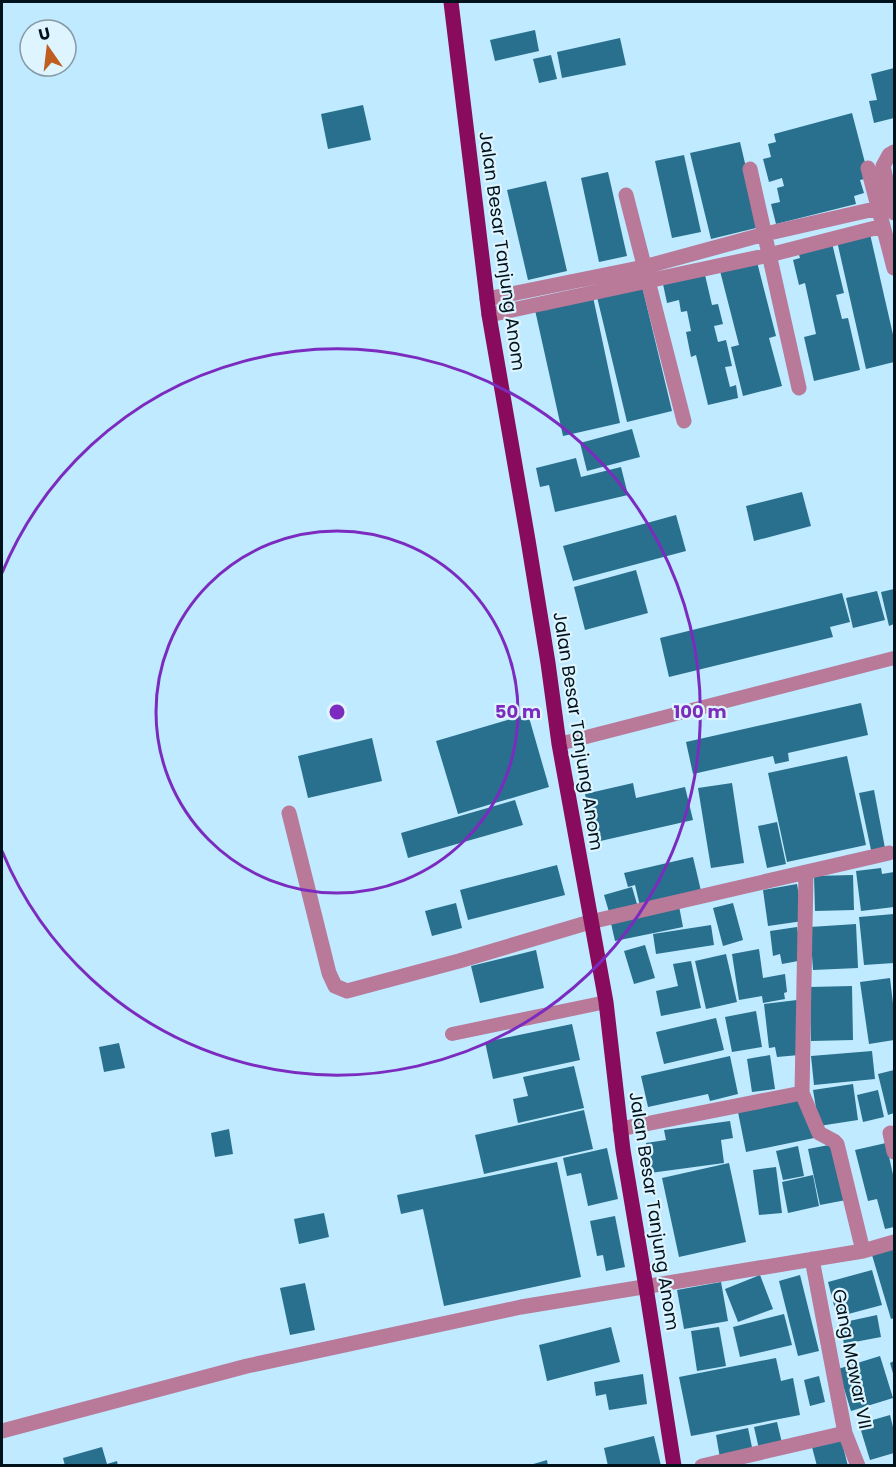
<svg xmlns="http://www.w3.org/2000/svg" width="896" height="1467" font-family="Poppins,sans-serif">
  <rect width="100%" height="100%" fill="#bfeaff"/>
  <path fill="#28708d" d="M535,30L539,51L495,61L490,40Z
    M620,38L626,65L562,78L557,52Z
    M551,55L557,79L539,83L533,59Z
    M894,68V118L874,123L869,101L877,100L871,74Z
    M363,105L371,140L328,149L321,114Z
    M852,113L869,178L860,180L864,193L854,196L856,204L776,224L771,204L780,202L777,188L784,186L782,178L769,182L763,159L771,157L768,144L776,142L774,134Z
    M740,142L760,227L711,239L690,153Z
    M684,155L701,232L672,238L655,161Z
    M608,172L627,256L599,262L581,178Z
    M546,181L567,271L528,280L507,190Z
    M870,234L894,339V362L866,369L837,241Z
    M832,243L844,293L836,295L842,319L848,318L860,370L814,381L804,337L816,334L805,283L799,285L793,260L800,258L798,251Z
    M757,262L776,336L769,338L782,386L743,396L731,347L739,345L720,271Z
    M705,275L712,305L718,304L723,324L714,326L718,342L726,340L732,366L725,367L730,387L736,385L738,398L708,405L696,355L691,357L686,332L691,331L687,311L681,312L679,300L667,303L663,284Z
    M642,286L672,411L627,422L597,297Z
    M593,297L620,423L563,436L535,310Z
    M632,429L640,457L587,471L580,443Z
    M576,458L581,477L621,467L628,495L555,512L549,485L540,487L536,468Z
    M802,492L811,526L754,541L746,506Z
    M676,515L686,551L573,581L563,546Z
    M636,570L648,613L585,630L574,587Z
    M894,589V624L889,626L881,592Z
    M877,591L885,620L853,628L846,598Z
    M842,593L850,622L830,627L833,637L669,677L660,638Z
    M861,703L868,735L788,753L789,761L775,764L773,756L693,774L686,742Z
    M528,714L549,787L458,814L436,741Z
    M372,738L382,781L308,798L298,756Z
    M847,756L866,845L787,862L768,773Z
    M633,783L636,798L685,787L693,820L596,842L585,794Z
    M732,783L744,863L711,868L698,788Z
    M874,790L885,848L871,850L859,793Z
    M515,800L523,825L408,858L401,833Z
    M777,822L786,864L767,868L758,826Z
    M693,857L701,891L640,906L635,885L628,887L624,873Z
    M557,865L565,895L468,920L460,890Z
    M881,868L882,874L894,872V907L861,911L856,871Z
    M853,875L854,910L815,911L814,876Z
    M797,884L803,921L768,926L763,890Z
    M632,887L637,904L609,912L604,895Z
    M456,903L462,928L432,936L425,911Z
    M733,903L743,940L723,946L713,908Z
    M679,906L683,927L615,941L610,919Z
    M894,914V963L864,965L859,917Z
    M856,924L858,968L813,970L810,927Z
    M711,925L714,945L656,954L653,934Z
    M797,927L801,951L798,961L782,964L780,954L773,956L770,931Z
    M645,945L655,978L634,984L624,951Z
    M759,949L763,978L785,974L787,992L784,993L785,999L763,1003L762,996L739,1000L732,954Z
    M536,950L544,988L480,1003L471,966Z
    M726,954L737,1002L706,1009L695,961Z
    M691,961L701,1008L661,1016L656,991L678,986L673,964Z
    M890,978L894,1012V1040L869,1044L860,982Z
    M852,986L853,1040L811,1041L810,987Z
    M797,1000L799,1055L777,1057L775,1047L769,1048L764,1004Z
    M756,1011L762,1047L732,1052L725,1017Z
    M716,1018L724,1050L664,1064L656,1032Z
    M572,1024L580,1060L493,1079L485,1042Z
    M119,1043L125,1068L104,1072L99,1047Z
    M872,1051L875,1079L814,1085L811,1056Z
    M770,1055L775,1089L752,1092L747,1059Z
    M730,1056L738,1094L710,1101L708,1094L648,1107L641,1076Z
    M574,1066L584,1108L518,1123L513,1099L528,1096L523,1077Z
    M894,1070V1113L888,1115L878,1074Z
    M853,1084L858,1120L819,1126L813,1090Z
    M878,1090L884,1117L863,1122L857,1095Z
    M806,1099L814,1138L746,1152L738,1112Z
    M584,1110L593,1149L484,1174L475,1135Z
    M730,1121L733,1138L721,1140L724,1163L650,1173L646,1143L666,1140L664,1130Z
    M229,1129L233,1154L215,1157L211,1133Z
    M886,1143L894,1179V1227L885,1229L877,1199L868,1201L855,1150Z
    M834,1144L846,1200L820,1205L808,1149Z
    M798,1146L804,1176L783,1180L776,1151Z
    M607,1148L618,1199L588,1206L581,1173L567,1176L563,1158Z
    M557,1162L581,1277L444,1306L423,1209L401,1214L397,1195Z
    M729,1163L746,1242L679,1257L662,1178Z
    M776,1167L782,1213L759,1215L753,1170Z
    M813,1175L819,1206L788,1213L782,1182Z
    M324,1213L329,1237L299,1244L294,1219Z
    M615,1216L625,1267L606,1271L603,1255L597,1256L590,1221Z
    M894,1249V1318L891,1319L872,1255Z
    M872,1270L882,1305L837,1317L828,1282Z
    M760,1275L773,1309L738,1322L725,1289Z
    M800,1275L819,1351L798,1356L779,1281Z
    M721,1282L728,1321L684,1329L677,1290Z
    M305,1283L315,1330L290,1335L280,1288Z
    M784,1314L792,1345L740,1357L733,1327Z
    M877,1315L881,1337L844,1344L840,1323Z
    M611,1327L620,1362L547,1381L539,1345Z
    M719,1327L726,1366L697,1371L691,1331Z
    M880,1356L893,1398L851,1411L838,1369Z
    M776,1358L781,1381L793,1378L800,1415L691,1436L679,1377Z
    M894,1361V1377L890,1363Z
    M643,1374L647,1404L609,1410L606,1394L596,1396L594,1382Z
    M819,1376L825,1402L810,1406L804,1380Z
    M890,1415L894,1431V1453L870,1460L859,1424Z
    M777,1422L782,1443L759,1449L754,1427Z
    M748,1428L753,1452L720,1458L716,1435Z
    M654,1436L661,1466H608L604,1448Z
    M841,1439L848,1466H817L812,1447Z
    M102,1447L107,1464L117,1461L118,1466H65L63,1458Z
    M547,1460L548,1466H530V1465Z"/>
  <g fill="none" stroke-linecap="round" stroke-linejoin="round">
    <path stroke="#b97999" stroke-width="14" d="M559,744L894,658
      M452,1034L606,1002"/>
    <path stroke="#b97999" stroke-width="15" d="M894,152L889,155L883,166L894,213
      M868,168L894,268
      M750,169L799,388
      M626,195L684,421
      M487,299L644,267L765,234L879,208
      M489,315L769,255L883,226
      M289,813L329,973L335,986L347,991L459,961L590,922L889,853
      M806,873L802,1093L819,1133L834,1141L837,1144L863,1251
      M620,1129L802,1093
      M890,1133L894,1152
      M812,1259L845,1433L858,1466
      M2,1431L247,1366L521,1307L863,1251L894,1242
      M702,1466L845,1433"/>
    <path stroke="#890b5d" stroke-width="15" d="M451,2L489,315L528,540L548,663L559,744L606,1002L623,1150L646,1287L674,1466"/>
  </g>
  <g fill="none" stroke="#7b2cbf" stroke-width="3">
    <circle cx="337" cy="712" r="181"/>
    <path d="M2 573A363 363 0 1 1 2 851"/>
  </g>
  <g text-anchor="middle" stroke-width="4.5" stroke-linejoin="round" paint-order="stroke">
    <g font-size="18" fill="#00121b" stroke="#def4fe">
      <text transform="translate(502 251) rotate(82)" y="6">Jalan Besar Tanjung Anom</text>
      <text transform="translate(578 731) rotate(81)" y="6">Jalan Besar Tanjung Anom</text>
      <text transform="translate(654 1211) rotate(81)" y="6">Jalan Besar Tanjung Anom</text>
      <text transform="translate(852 1359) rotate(79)" y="6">Gang Mawar VII</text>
    </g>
  </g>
  <circle cx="337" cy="712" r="9" fill="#7b2cbf" stroke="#def4fe" stroke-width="3"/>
  <g font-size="18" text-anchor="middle" font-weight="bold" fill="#7b2cbf" stroke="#def4fe" stroke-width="4.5" stroke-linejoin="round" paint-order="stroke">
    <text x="518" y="718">50 m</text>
    <text x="700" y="718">100 m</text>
  </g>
  <rect width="896" height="1467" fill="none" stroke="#00121b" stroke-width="6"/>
  <g transform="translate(48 48) rotate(346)"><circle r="28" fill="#def4fe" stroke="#859aa3" stroke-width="1.5"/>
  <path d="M0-4.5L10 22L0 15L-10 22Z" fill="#bf5e20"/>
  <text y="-9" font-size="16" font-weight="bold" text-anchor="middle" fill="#00121b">U</text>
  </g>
</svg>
